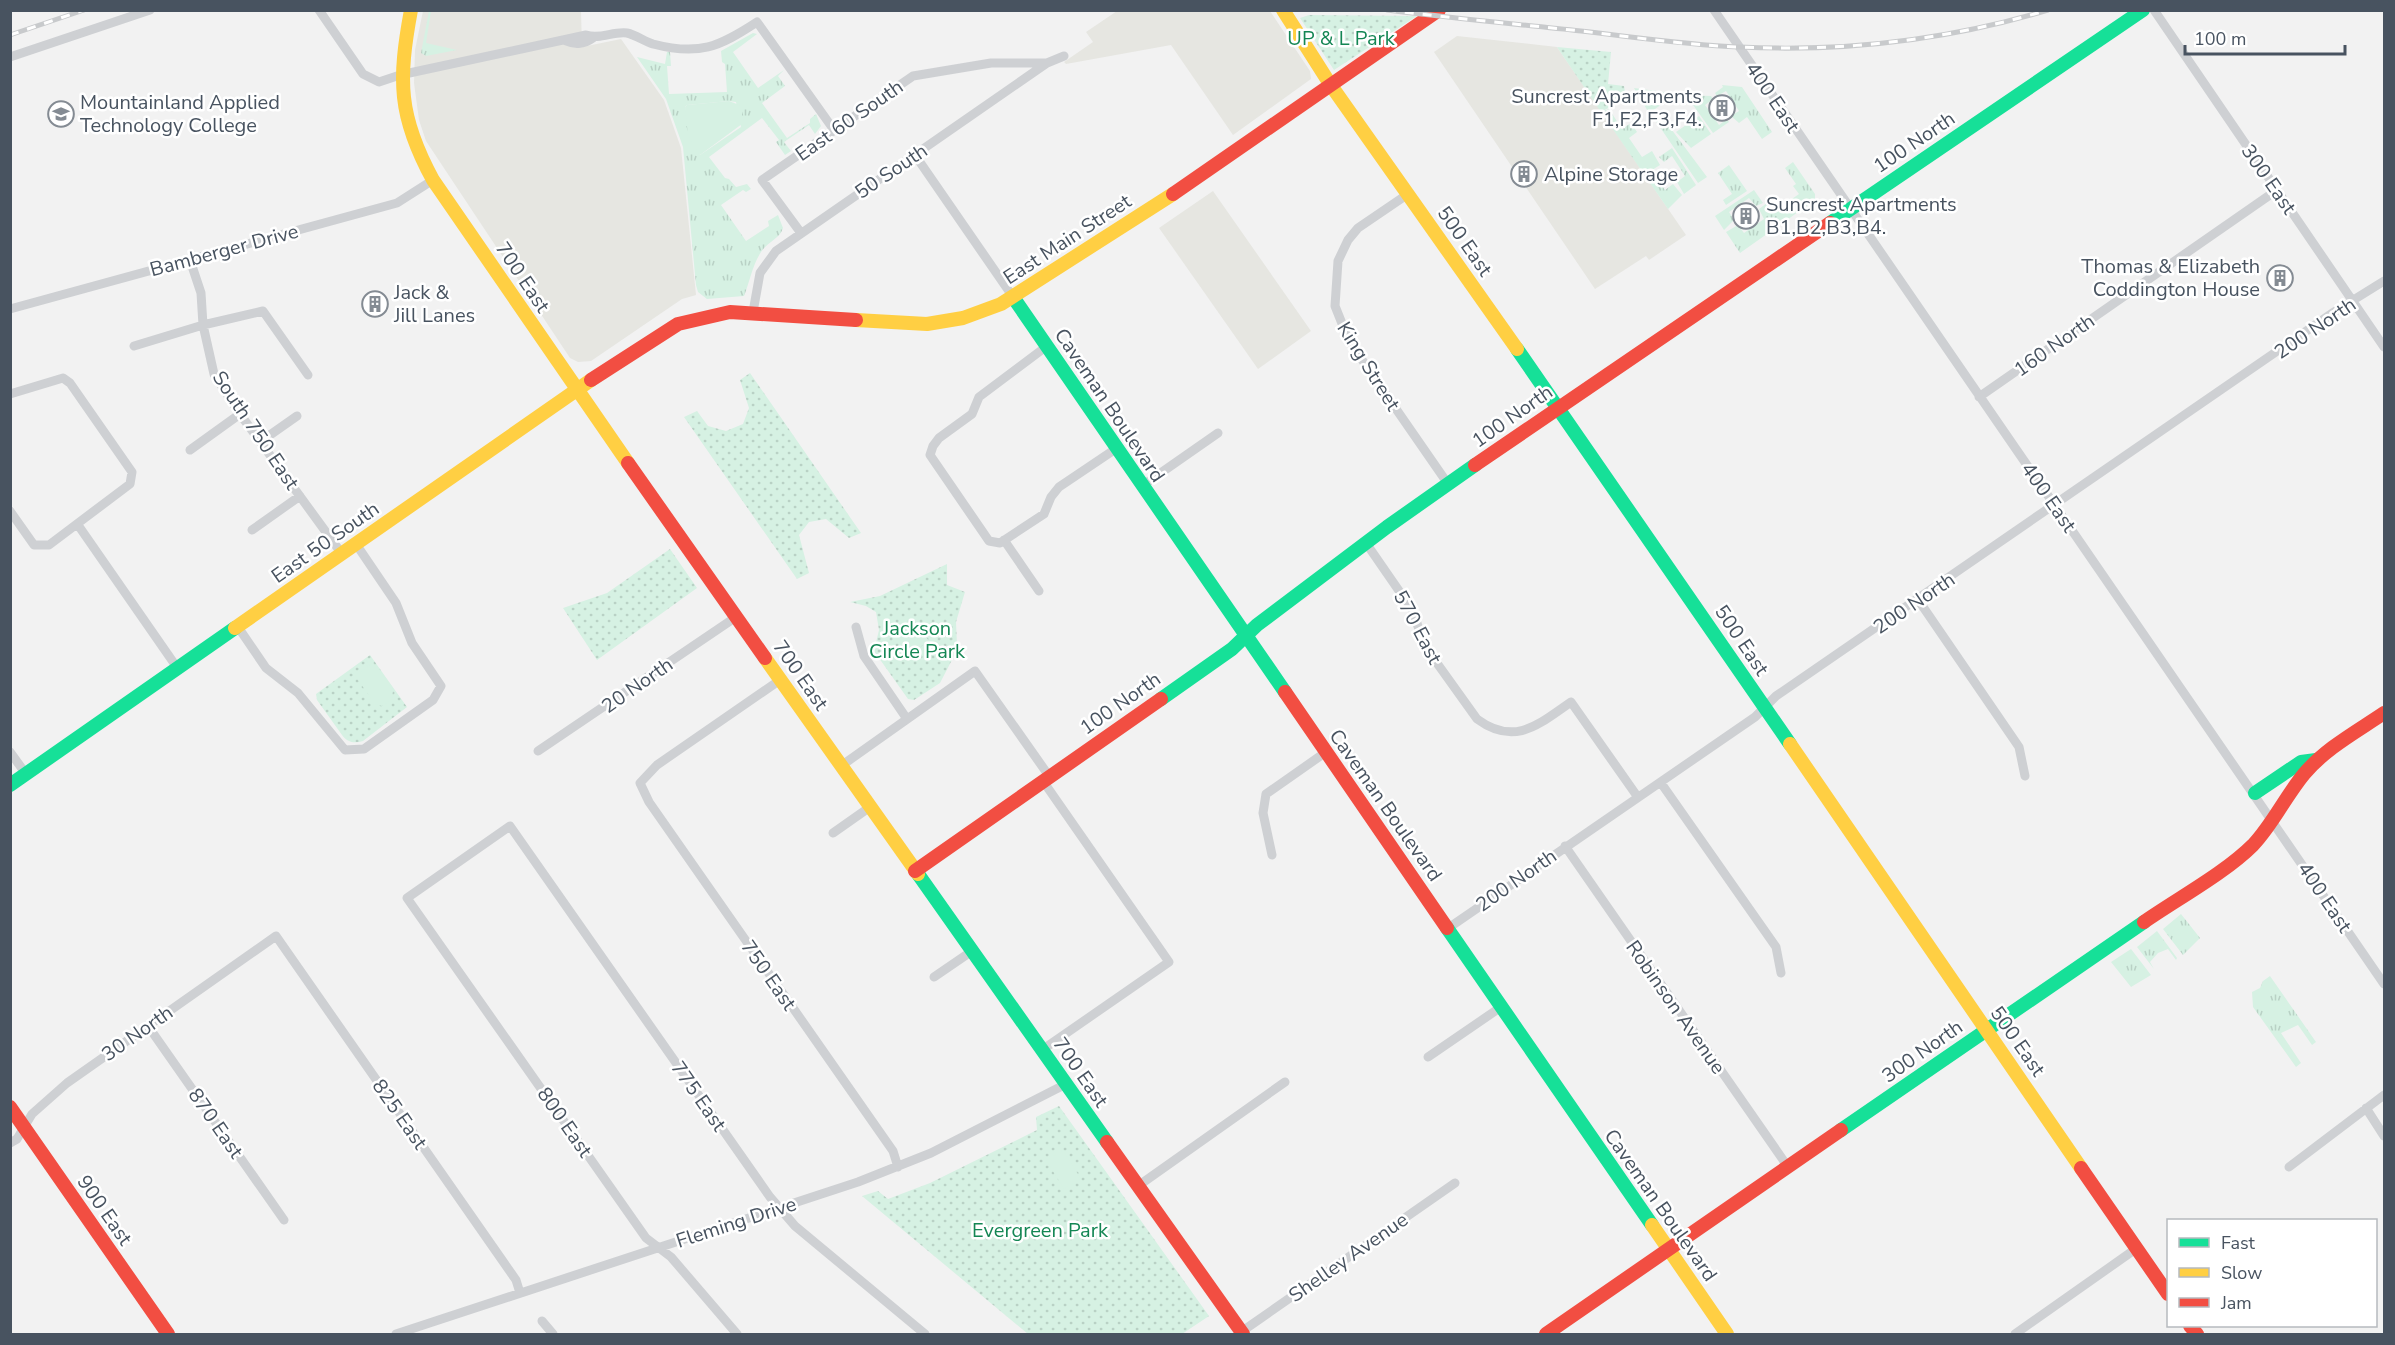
<svg xmlns="http://www.w3.org/2000/svg" width="2395" height="1345" font-family="'Nunito Sans',sans-serif">
  <defs>
    <pattern id="grass-tufts" width="24" height="20" patternUnits="userSpaceOnUse" patternTransform="scale(1.5)"><rect width="24" height="20" fill="#d6f1e3"/><path d="M3 7l-1-3M5 7V3M7 7l1-3M15 17l-1-3M17 17v-4M19 17l1-3" fill="none" stroke="#b9d1c5"/></pattern>
    <pattern id="park-dots" width="8" height="8" patternUnits="userSpaceOnUse" patternTransform="scale(1.5)"><rect width="8" height="8" fill="#d6f1e3"/><path d="M2 2h.1M6 6h.1" fill="none" stroke="#b9d1c5" stroke-width="1.8" stroke-linecap="round"/></pattern>
  </defs>
  <rect width="100%" height="100%" fill="#f2f2f2"/>
  <path fill="#e6e6e1" d="M423,11H581L582,47L621,39L664,100L681,148L696,295L682,299L591,361L578,362L570,358L426,141L419,120L414,83L415,50Z
    M1117,11H1270L1310,71L1311,79L1233,135L1171,45L1066,64L1064,62L1093,42L1086,32Z
    M1457,36L1557,47L1686,235L1649,260L1646,256L1595,289L1434,52Z
    M1213,191L1311,331L1258,369L1159,228Z"/>
  <path fill="url(#grass-tufts)" fill-rule="evenodd" d="M429,11H431L426,43L457,50L426,56L421,53Z
    M753,33L757,34L733,52L758,88L784,70L778,76L785,86L762,103L787,138L810,123V119L816,114L821,126L815,134L809,125L784,142L791,151L785,155L776,142L779,140L762,118L709,157L725,178L729,179L736,187L747,184L751,189L746,192L743,190L721,205L746,241L769,226L768,221L778,215L783,228C780,239 767,242 761,252C752,266 750,281 744,296L707,299L698,292L696,285L683,147L666,99L637,57L665,64L667,52H670L671,66H667L669,94L727,92L725,64L722,62L721,51ZM729,101L736,102L741,127L700,155L685,107L687,105Z
    M1722,85L1742,87L1772,132L1762,139L1747,117L1739,123L1731,116L1739,111L1726,91L1717,96L1715,93L1723,87Z
    M1634,88L1671,93V98L1649,113Z
    M1686,95L1711,96L1713,99L1705,105L1719,125L1727,119L1729,122L1713,133Z
    M1609,109L1622,129L1631,123L1637,132L1629,138L1642,157L1652,151L1660,165L1652,170L1665,190L1673,184L1682,195L1668,209L1601,112Z
    M1657,110L1707,177L1698,183L1651,114Z
    M1699,116L1711,134L1691,148L1676,132Z
    M1672,148L1696,185L1684,194L1677,182L1685,176L1672,156L1664,162L1659,157Z
    M1793,162L1815,194V200L1740,253L1726,232L1738,225L1744,233L1764,219L1759,209L1771,200L1779,208L1799,194L1793,186L1796,184L1785,168Z
    M1729,165L1747,191L1726,205L1723,200L1732,194L1718,173Z
    M1754,190L1763,203L1756,206L1749,198L1729,212L1734,220L1724,230L1715,216Z
    M2181,914L2200,938L2183,955L2163,929Z
    M2157,931L2177,958L2176,960L2168,949L2158,953L2150,962L2154,969L2137,947Z
    M2131,949L2151,975L2131,987L2111,962Z
    M2270,976L2316,1042L2312,1045L2298,1025L2281,1033L2301,1063L2296,1067L2253,1007L2252,992L2260,988L2263,981Z"/>
  <path fill="url(#park-dots)" d="M1309,15L1417,16L1334,70L1300,18Z
    M1557,47L1611,52L1608,84L1624,86L1625,92L1614,99L1617,103L1601,112Z
    M750,373L861,533L849,538L826,519L809,522L799,535L809,573L797,579L684,417L697,411L708,426L726,431L743,424L749,408L740,380Z
    M670,549L697,588L597,660L563,608L607,593Z
    M947,564V585L965,592L956,622L957,645L954,656L940,683L914,700L908,699L874,651L879,630L876,612L866,606L850,602L880,596Z
    M370,655L407,707L363,741C354,744 347,742 342,735L317,700L316,694Z
    M1059,1106L1209,1316L1182,1334H1028L862,1196L878,1191L888,1199L930,1183L1037,1130L1036,1117Z"/>
  <path fill="#d6f1e3" d="M729,101L742,106V124L700,155L688,136L685,107L687,105Z
    M914,621L929,641L908,655L895,634Z
    M366,660L370,666L378,668L393,690L392,699L382,706L375,704L351,670L354,669L358,674L368,667L364,661Z
    M1063,1150L1081,1179L1064,1189L1046,1160Z"/>
  <g fill="none" stroke-linecap="round" stroke-linejoin="round">
    <path stroke="#ced0d3" stroke-width="9" d="M319,10L363,74L379,82L400,75L586,35C600,40 613,31 627,33C636,35 644,41 653,44C699,56 719,47 757,22L834,130
      M1714,10L2384,984
      M2154,10L2384,347
      M566,41C575,45 585,44 593,38
      M10,57L150,10
      M915,155L1013,297
      M1408,194L1358,228L1348,240L1338,261L1335,306L1349,341L1448,484
      M801,233L762,180L913,76L991,63H1047
      M190,260L201,293L203,325L214,374L240,414L342,554
      M10,309L397,203L433,180
      M753,312L760,273L776,251L1047,63L1064,56
      M134,346L203,325L263,311L308,375
      M1047,346L979,397L972,414L939,438L933,446L930,455L989,541L1000,543L1044,514L1051,497L1059,487L1117,448
      M10,394L63,378L70,383L132,472L130,484L49,545H34L10,511
      M1979,397L2277,190
      M260,442L297,416
      M190,450L240,414
      M1142,486L1218,433
      M78,525L178,669
      M252,530L300,496
      M1004,540L1039,591
      M1366,543L1413,611L1424,645L1477,719C1515,747 1539,724 1571,702L1637,796
      M1919,601L2019,747L2025,776
      M238,627L266,668L298,693L345,750L364,749L433,700L441,686L412,643L396,603L356,544
      M856,627L864,656L907,719
      M780,680L657,765L640,783L649,802L893,1151L898,1167
      M538,751L736,617
      M10,752L26,774
      M841,766L975,671L1049,776
      M1661,783L1776,947L1781,973
      M833,833L870,807
      M1565,846L1788,1167
      M1272,855L1263,813L1266,794L1326,752
      M1447,929L1755,717L1776,696L2334,312L2384,281
      M934,977L972,951
      M148,1026L284,1220
      M1042,1050L1169,962L1043,781
      M1428,1057L1501,1007
      M2366,1108L2384,1136
      M10,1143L17,1139L32,1114L67,1083L276,936L516,1280L520,1293
      M2289,1167L2384,1095
      M1138,1186L1285,1082
      M542,1321L553,1334
      M1241,1332L1455,1183
      M396,1334L858,1182L931,1153L1066,1084
      M737,1334L671,1257L646,1238L407,898L510,826L770,1197L795,1226L925,1334
      M2015,1334L2137,1248"/>
    <path stroke="#16e098" stroke-width="14" d="M1830,223L2143,10
      M1013,297L1285,692
      M1517,349L1790,744
      M1161,699L1232,649L1257,625L1387,527L1475,465
      M10,785L235,628
      M2255,793L2301,762L2316,760
      M918,874L1107,1142
      M1447,928L1652,1225
      M1841,1130L2144,922"/>
    <path stroke="#ffcf43" stroke-width="14" d="M411,10C398,80 398,116 433,180L628,463
      M1283,10L1330,84L1517,349
      M856,320L927,324L963,318L1001,304L1173,194
      M235,628L591,380
      M765,658L918,874
      M1790,744L2081,1168
      M1652,1225L1727,1334"/>
    <path stroke="#f24e42" stroke-width="14" d="M1173,194L1439,10
      M591,380L678,324L730,312L856,320
      M628,463L765,658
      M1475,465L1830,223
      M1285,692L1447,928
      M915,871L1161,699
      M2144,922C2177,899 2225,873 2253,845C2273,824 2285,797 2304,774C2326,748 2356,732 2384,713
      M10,1107L168,1334
      M1107,1142L1243,1334
      M2081,1168L2168,1294
      M2190,1326L2197,1334
      M1546,1334L1841,1130"/>
    <g stroke="#c8cacc" stroke-width="5">
      <path id="rail" d="M1387,10C1451,18 1516,24 1581,31C1633,37 1686,45 1739,47C1843,52 1948,40 2048,10
        M10,35L84,10"/>
    </g>
    <use href="#rail" stroke="#fff" stroke-width="3" stroke-dasharray="9" stroke-linecap="butt"/>
  </g>
  <defs>
    <g id="building-ring" transform="scale(1.35)"><circle r="9.5" fill="#fff" stroke="#848b93" stroke-width="1.5"/><path d="M-4-6H4V6H1V3H-1V6H-4ZM-2.5-4.3h1.7v1.8h-1.7ZM.8-4.3h1.7v1.8H.8ZM-2.5-1h1.7V.8h-1.7ZM.8-1h1.7V.8H.8Z" fill="#848b93"/></g>
    <g id="university-ring" transform="scale(1.35)"><circle r="9.5" fill="#fff" stroke="#848b93" stroke-width="1.5"/><path d="M0-5L7-2L0 1L-7-2ZM-4 1L0 2.5L4 1V4Q0 6-4 4Z" fill="#848b93"/></g>
  </defs>
  <g fill-rule="evenodd">
    <use href="#building-ring" x="1722" y="108"/>
    <use href="#university-ring" x="61" y="114"/>
    <use href="#building-ring" x="1524" y="174"/>
    <use href="#building-ring" x="1746" y="216"/>
    <use href="#building-ring" x="2280" y="278"/>
    <use href="#building-ring" x="375" y="304"/>
  </g>
  <g text-anchor="middle" stroke-width="5" stroke-linejoin="round" paint-order="stroke">
    <g font-size="20" fill="#148654" stroke="#fff">
      <text x="1341" y="45">UP &amp; L Park</text>
      <text x="917" y="635">Jackson<tspan x="917" dy="23">Circle Park</tspan></text>
      <text x="1040" y="1237">Evergreen Park</text>
    </g>
    <g font-size="20" fill="#485360" stroke="#fff" text-anchor="start">
      <text x="1702" y="103" text-anchor="end">Suncrest Apartments<tspan x="1702" dy="23">F1,F2,F3,F4.</tspan></text>
      <text x="80" y="109">Mountainland Applied<tspan x="80" dy="23">Technology College</tspan></text>
      <text x="1544" y="181">Alpine Storage</text>
      <text x="1766" y="211">Suncrest Apartments<tspan x="1766" dy="23">B1,B2,B3,B4.</tspan></text>
      <text x="2260" y="273" text-anchor="end">Thomas &amp; Elizabeth<tspan x="2260" dy="23">Coddington House</tspan></text>
      <text x="394" y="299">Jack &amp;<tspan x="394" dy="23">Jill Lanes</tspan></text>
    </g>
    <g font-size="20" fill="#485360" stroke="#fff">
      <text transform="translate(1773 97) rotate(56)" y="7">400 East</text>
      <text transform="translate(849 120) rotate(-35)" y="7">East 60 South</text>
      <text transform="translate(1914 142) rotate(-34)" y="7">100 North</text>
      <text transform="translate(891 171) rotate(-34)" y="7">50 South</text>
      <text transform="translate(2269 179) rotate(55)" y="7">300 East</text>
      <text transform="translate(1067 239) rotate(-33)" y="7">East Main Street</text>
      <text transform="translate(1465 241) rotate(55)" y="7">500 East</text>
      <text transform="translate(224 250) rotate(-15)" y="7">Bamberger Drive</text>
      <text transform="translate(523 277) rotate(56)" y="7">700 East</text>
      <text transform="translate(2315 328) rotate(-34)" y="7">200 North</text>
      <text transform="translate(2054 345) rotate(-35)" y="7">160 North</text>
      <text transform="translate(1369 366) rotate(58)" y="7">King Street</text>
      <text transform="translate(1110 405) rotate(56)" y="7">Caveman Boulevard</text>
      <text transform="translate(1512 416) rotate(-35)" y="7">100 North</text>
      <text transform="translate(256 430) rotate(56)" y="7">South 750 East</text>
      <text transform="translate(2049 497) rotate(55)" y="7">400 East</text>
      <text transform="translate(325 542) rotate(-35)" y="7">East 50 South</text>
      <text transform="translate(1914 603) rotate(-34)" y="7">200 North</text>
      <text transform="translate(1418 627) rotate(62)" y="7">570 East</text>
      <text transform="translate(1742 640) rotate(56)" y="7">500 East</text>
      <text transform="translate(801 675) rotate(55)" y="7">700 East</text>
      <text transform="translate(637 685) rotate(-35)" y="7">20 North</text>
      <text transform="translate(1120 703) rotate(-35)" y="7">100 North</text>
      <text transform="translate(1386 805) rotate(55)" y="7">Caveman Boulevard</text>
      <text transform="translate(1516 880) rotate(-35)" y="7">200 North</text>
      <text transform="translate(2325 897) rotate(56)" y="7">400 East</text>
      <text transform="translate(769 975) rotate(55)" y="7">750 East</text>
      <text transform="translate(1676 1007) rotate(55)" y="7">Robinson Avenue</text>
      <text transform="translate(137 1033) rotate(-35)" y="7">30 North</text>
      <text transform="translate(2018 1041) rotate(55)" y="7">500 East</text>
      <text transform="translate(1922 1051) rotate(-35)" y="7">300 North</text>
      <text transform="translate(1081 1072) rotate(55)" y="7">700 East</text>
      <text transform="translate(699 1096) rotate(55)" y="7">775 East</text>
      <text transform="translate(400 1114) rotate(55)" y="7">825 East</text>
      <text transform="translate(565 1122) rotate(55)" y="7">800 East</text>
      <text transform="translate(216 1123) rotate(55)" y="7">870 East</text>
      <text transform="translate(1661 1205) rotate(55)" y="7">Caveman Boulevard</text>
      <text transform="translate(105 1210) rotate(55)" y="7">900 East</text>
      <text transform="translate(736 1222) rotate(-18)" y="7">Fleming Drive</text>
      <text transform="translate(1348 1257) rotate(-35)" y="7">Shelley Avenue</text>
    </g>
  </g>
  <rect width="2395" height="1345" fill="none" stroke="#485360" stroke-width="24"/>
  <rect x="2167" y="1219" width="210" height="108" fill="#ffffff" stroke="#b6babf" stroke-width="1.5"/>
  <rect x="2179" y="1238" width="30" height="9" fill="#16e098" stroke="#b6babf" stroke-width="1.5"/>
  <text x="2221" y="1249" font-size="18" fill="#485360">Fast</text>
  <rect x="2179" y="1268" width="30" height="9" fill="#ffcf43" stroke="#b6babf" stroke-width="1.5"/>
  <text x="2221" y="1279" font-size="18" fill="#485360">Slow</text>
  <rect x="2179" y="1298" width="30" height="9" fill="#f24e42" stroke="#b6babf" stroke-width="1.5"/>
  <text x="2221" y="1309" font-size="18" fill="#485360">Jam</text>
  <path d="M2185 45v9h160v-9" fill="none" stroke="#485360" stroke-width="3"/>
  <text x="2194" y="45" font-size="18" fill="#485360" stroke="#ffffff" stroke-width="4.5" paint-order="stroke">100 m</text>
</svg>
